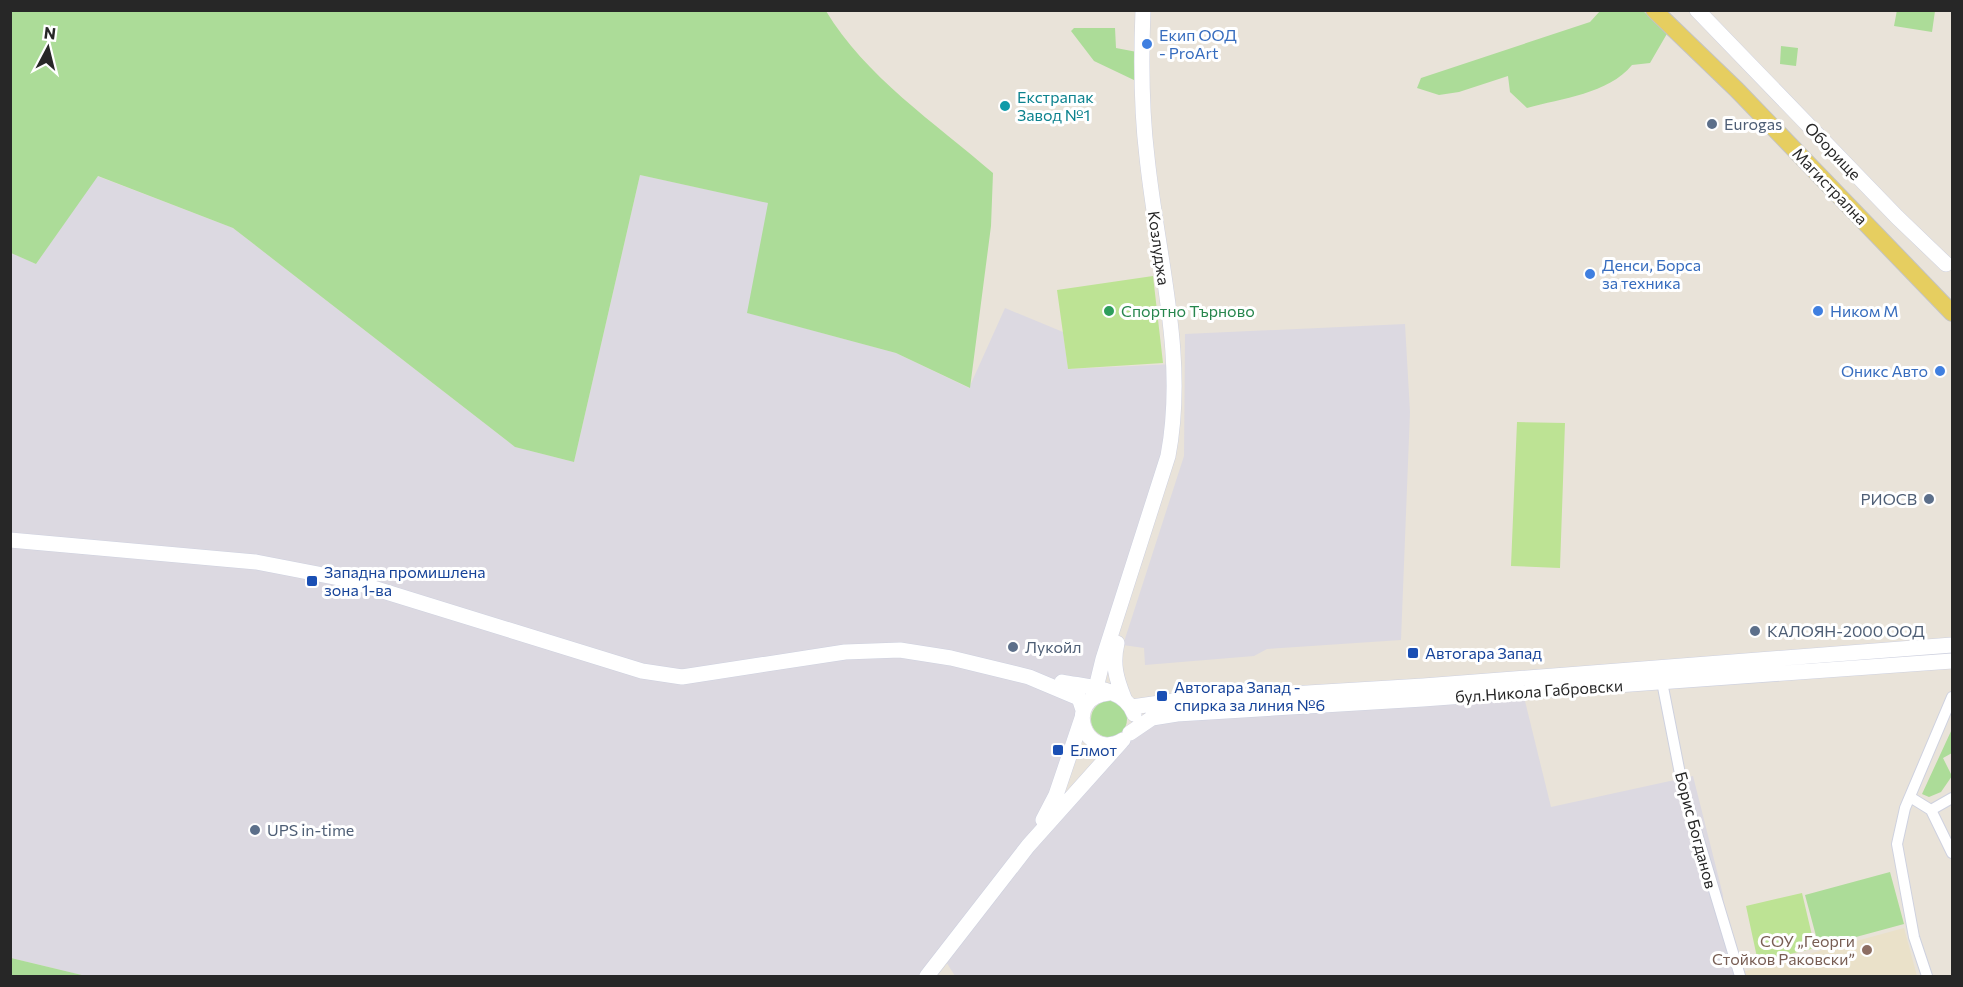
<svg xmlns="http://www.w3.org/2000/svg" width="1963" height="987" font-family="Commissioner,sans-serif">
  <rect width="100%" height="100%" fill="#e9e3d9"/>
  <path fill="#dcd9e1" d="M640,175L769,203L748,313L896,353L969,388L1005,308L1063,332L1068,369L1175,364L1176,404L1103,659L1031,843L1152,718L1526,692L1525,701L1551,807L1693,776L1723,895L1726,949L1735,976H955L943,957L927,976H86L11,958V253L36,264L97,176L233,228L515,447L574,462Z
    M1405,324L1410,412L1401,640L1267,649L1254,656L1145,665L1144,648L1123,645L1184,456L1185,334Z"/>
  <path fill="#eae1c9" d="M1904,928L1917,976H1743L1742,972Z"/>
  <path fill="#acdc98" d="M1897,10L1935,11L1932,32L1894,26Z
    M10,11H826C865,76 935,123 993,173L991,226L970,388L896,353L747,313L768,203L640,175L574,462L515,447L233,228L98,176L36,264L11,253Z
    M1600,11H1643L1668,32L1650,63L1632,65C1608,94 1562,98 1527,108L1510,92L1508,76L1459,92L1439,95L1417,88L1421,78L1590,22Z
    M1074,28H1115L1116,48L1137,52L1136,81L1094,61L1071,31Z
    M1781,46L1798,48L1796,66L1780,64Z
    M1091 719a18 18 0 1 1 36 0a18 18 0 1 1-36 0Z
    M1952,729V753L1943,758L1952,776L1941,792L1929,797L1922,794Z
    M1890,872L1904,924L1819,947L1805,895Z
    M10,958H11L86,976H11Z"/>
  <path fill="#bde394" d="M1153,276L1163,363L1068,369L1057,290Z
    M1517,422L1565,423L1560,568L1511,566Z
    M1802,893L1815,948L1758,962L1746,906Z"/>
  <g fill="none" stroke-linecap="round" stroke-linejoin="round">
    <g stroke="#ced1df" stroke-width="12">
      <path id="street" d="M1662,682L1682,784L1740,976
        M1910,797L1931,810L1952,798
        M1931,810L1952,853
        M1927,976L1914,937L1897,844L1905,808L1952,697"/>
    </g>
    <g stroke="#ced1df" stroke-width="16">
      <path id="secondary" d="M1697,10L1897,217L1946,264
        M10,540L256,562L344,579L642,671L682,677L845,652L900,650L951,658L1029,677L1079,698L1083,710
        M1117,643C1112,664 1116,678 1124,698
        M1062,682C1086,687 1125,687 1134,714
        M1109,693C1062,697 1084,763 1123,740
        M1094,696L1103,659L1168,456C1187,356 1157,256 1147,157C1141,108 1141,60 1143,10
        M1132,707L1174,701L1423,686L1952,645
        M1130,733L1152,718L1177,714L1423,699L1952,661
        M1043,820L1056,795L1082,718
        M927,976L1028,846L1121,742"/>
    </g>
    <g stroke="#c3c3c3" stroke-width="18">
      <path id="primary" d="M1654,10L1737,90L1952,313"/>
    </g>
    <use href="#street" stroke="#fff" stroke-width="10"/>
    <use href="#secondary" stroke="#fff" stroke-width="15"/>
    <use href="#primary" stroke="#e6ce60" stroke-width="16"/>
  </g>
  <g fill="#3f7fe0" stroke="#fff" stroke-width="2">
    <circle cx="1147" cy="44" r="6"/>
    <circle cx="1590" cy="274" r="6"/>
    <circle cx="1818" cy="311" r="6"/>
    <circle cx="1940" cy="371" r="6"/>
  </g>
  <circle fill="#0f9aa8" stroke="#fff" stroke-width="2" cx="1005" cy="106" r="6"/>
  <g fill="#5c6f8a" stroke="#fff" stroke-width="2">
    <circle cx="1712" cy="124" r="6"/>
    <circle cx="1929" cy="499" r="6"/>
    <circle cx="1755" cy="631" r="6"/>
    <circle cx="1013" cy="647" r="6"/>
    <circle cx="255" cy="830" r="6"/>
  </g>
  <circle fill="#2e9e5b" stroke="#fff" stroke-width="2" cx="1109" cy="311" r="6"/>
  <g fill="#1a4fb4" stroke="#fff" stroke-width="2">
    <rect x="306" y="575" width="12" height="12" rx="3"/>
    <rect x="1407" y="647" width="12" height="12" rx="3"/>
    <rect x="1156" y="690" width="12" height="12" rx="3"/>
    <rect x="1052" y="744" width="12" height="12" rx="3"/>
  </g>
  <circle fill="#8d6e63" stroke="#fff" stroke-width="2" cx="1867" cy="950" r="6"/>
  <g text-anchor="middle" stroke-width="6" stroke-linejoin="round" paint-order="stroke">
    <g font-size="16" fill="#366cbe" stroke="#fff" text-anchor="start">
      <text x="1159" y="41">Екип ООД<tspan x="1159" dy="18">- ProArt</tspan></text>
      <text x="1602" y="271">Денси, Борса<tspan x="1602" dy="18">за техника</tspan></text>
      <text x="1830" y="317">Ником М</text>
      <text x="1928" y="377" text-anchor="end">Оникс Авто</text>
    </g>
    <g font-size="16" fill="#0d838f" stroke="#fff" text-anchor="start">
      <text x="1017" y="103">Екстрапак<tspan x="1017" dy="18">Завод №1</tspan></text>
    </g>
    <g font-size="16" fill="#4e5e75" stroke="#fff" text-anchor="start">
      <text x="1724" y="130">Eurogas</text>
      <text x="1917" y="505" text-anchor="end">РИОСВ</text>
      <text x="1767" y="637">КАЛОЯН-2000 ООД</text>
      <text x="1025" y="653">Лукойл</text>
      <text x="267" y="836">UPS in-time</text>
    </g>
    <g font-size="16" fill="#272727" stroke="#fff">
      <text transform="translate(1833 151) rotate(46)" y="6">Оборище</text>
      <text transform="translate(1830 186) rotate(46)" y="6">Магистрална</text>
      <text transform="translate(1159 248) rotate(82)" y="6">Козлуджа</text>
      <text transform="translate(1539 691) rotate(-4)" y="6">бул.Никола Габровски</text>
      <text transform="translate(1696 830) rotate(75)" y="6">Борис Богданов</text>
    </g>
    <g font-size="16" fill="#27864d" stroke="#fff" text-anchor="start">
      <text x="1121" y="317">Спортно Търново</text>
    </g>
    <g font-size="16" fill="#164399" stroke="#fff" text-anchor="start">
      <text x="324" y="578">Западна промишлена<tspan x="324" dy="18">зона 1-ва</tspan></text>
      <text x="1425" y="659">Автогара Запад</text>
      <text x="1174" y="693">Автогара Запад -<tspan x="1174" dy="18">спирка за линия №6</tspan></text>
      <text x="1070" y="756">Елмот</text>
    </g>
    <g font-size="16" fill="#785e54" stroke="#fff" text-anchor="end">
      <text x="1855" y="947">СОУ „Георги<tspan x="1855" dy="18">Стойков Раковски”</tspan></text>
    </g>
  </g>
  <rect width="1963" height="987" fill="none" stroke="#272727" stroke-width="24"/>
  <g transform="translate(48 48) rotate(7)" stroke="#ffffff" stroke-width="4.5" paint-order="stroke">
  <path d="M0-4.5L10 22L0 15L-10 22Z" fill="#272727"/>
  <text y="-9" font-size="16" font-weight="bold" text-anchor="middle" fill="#272727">N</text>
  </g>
</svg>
